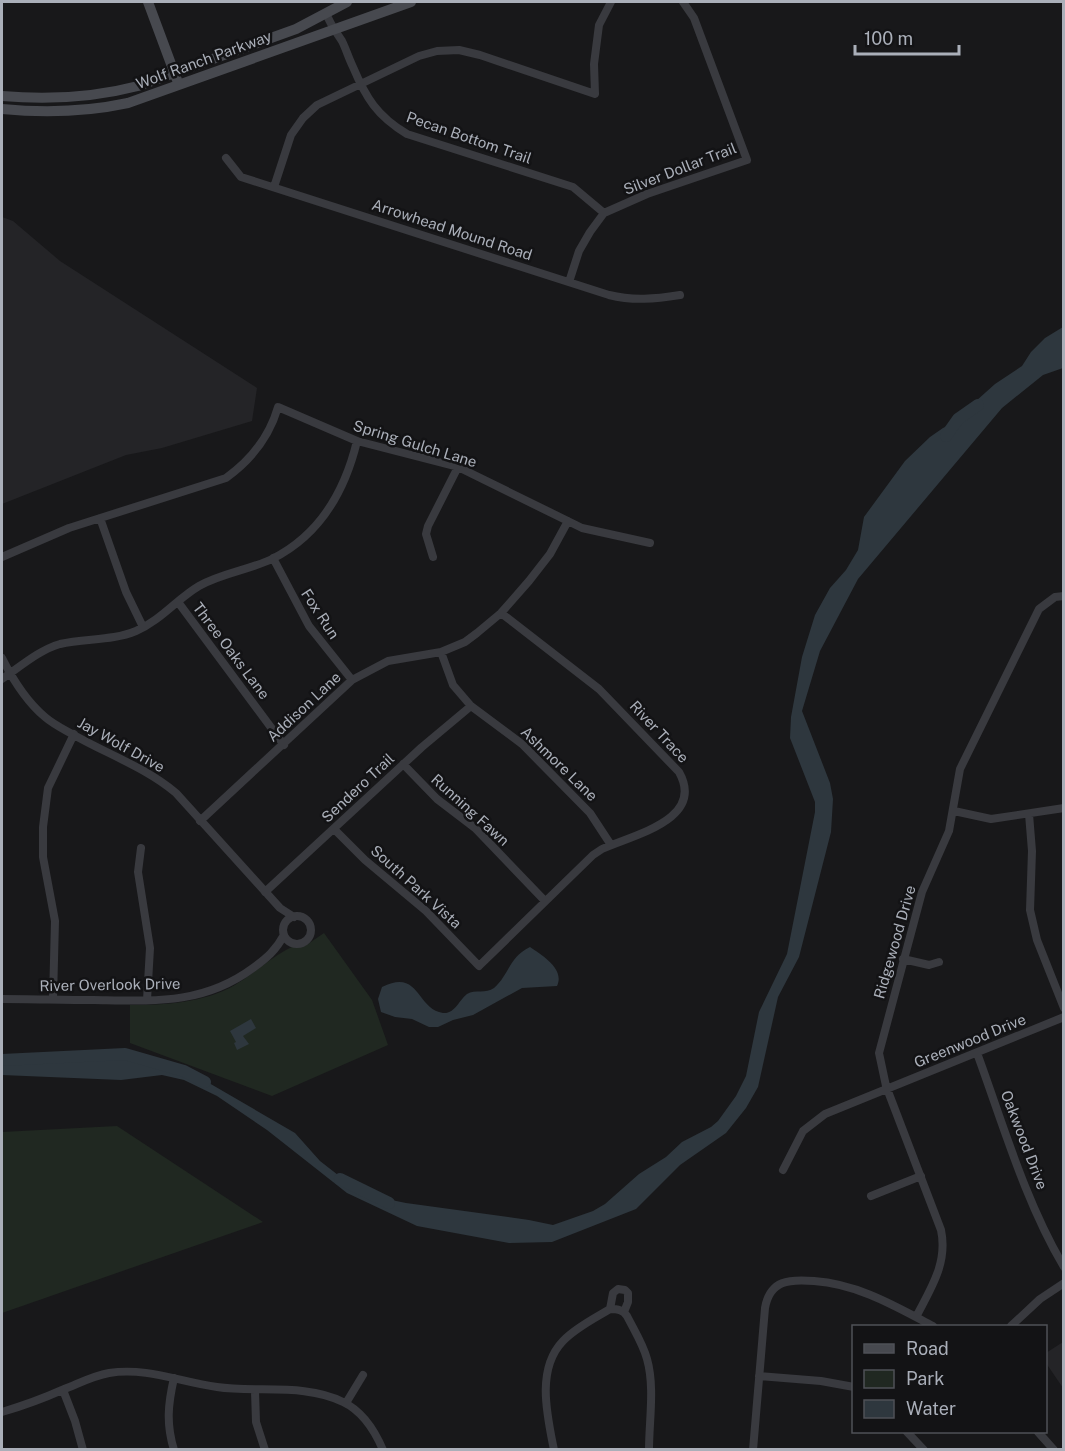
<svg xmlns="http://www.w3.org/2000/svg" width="1065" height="1451" font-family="'Public Sans',sans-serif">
  <rect width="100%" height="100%" fill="#18181a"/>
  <path fill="#242427" d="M2,217L13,221L60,261L257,388L252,421L162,448L126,455L2,504Z
    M1063,1342V1388L1046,1363V1353Z"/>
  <path fill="#202821" d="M324,933L372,1000L388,1045L272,1096L130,1043V1005C165,1005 204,1003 235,985C253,974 268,960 286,950L294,946H305Z
    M117,1126L263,1222L2,1313V1132Z"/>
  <path fill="#2e373e" d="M1063,327V368L1043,375L1002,408L858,579L820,651L802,711L830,783L833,799L831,832L799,957L778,997L758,1087L746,1108L726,1133L680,1165L636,1209L552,1242L509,1243L417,1226L347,1193L267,1130L217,1096L184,1080L162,1075L121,1080L2,1075V1061L81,1057L127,1059L164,1063L209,1083L295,1133L320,1161L356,1189L372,1196L406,1203L529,1220L553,1225L593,1211L605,1204L639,1174L666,1157L682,1142L711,1127L718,1121L736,1096L746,1076L759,1012L787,954L815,812V802L790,738L791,717L802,657L815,615L830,588L846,570L858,550L864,517L905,461L930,437L943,428L961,420L976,401L995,384L1022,366L1031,352L1045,338Z
    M530,947C543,956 565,969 557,986L522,988L473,1015L453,1020L438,1027H429L412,1019L395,1017L381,1012L378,999L382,987C420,968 416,1009 443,1013C455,1014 459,1000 467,994C475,989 486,994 494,988C509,975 509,957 530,947Z
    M251,1019L256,1028L243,1036L249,1044L237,1050L234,1043L236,1042L230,1031Z"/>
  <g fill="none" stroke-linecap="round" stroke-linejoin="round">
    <path stroke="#2e373e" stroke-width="12" d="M946,436L958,419L978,405
      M2,1060L125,1054L184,1071L205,1082
      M340,1179L389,1203"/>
    <path stroke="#393a3f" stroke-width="8" d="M326,13C331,26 335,30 342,41C346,49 349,59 353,67C366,98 377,116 407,134L573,187L604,213
      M226,158L241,177L609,295C633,301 655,299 680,295
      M274,187L291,135L303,118L317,105L419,56L437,51L459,50L480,55L595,94L594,64L599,25L611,2
      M569,282L579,251L590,232L604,213L647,194L747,160L694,18L683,2
      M100,518L126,592L143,627
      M2,557L69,528L226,478C251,460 269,438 278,407L357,441L458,467L582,528L650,543
      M433,557L426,534L428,526L458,467
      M273,558L309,626L352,680
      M178,602L284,745
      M441,652L453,685L471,706L522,744L590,813L611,845
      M2,658C13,680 26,701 45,717C53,724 63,729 72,734C107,754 145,767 176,793L280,908L294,917
      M2,679C20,667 39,650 60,644C85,638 112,641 136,631C161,620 177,599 199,586C222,573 249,570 272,559C320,535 345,491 357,441
      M403,764L437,799L475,828L545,901
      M954,811L991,819L1064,808
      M1029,814L1032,851L1030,910L1037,940L1064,1008
      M200,821L352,680L388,661L441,652L465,642L477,633L501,613L529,581L550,554L568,521
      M334,829L365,860L426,911L479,966L593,855L602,849C632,835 706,820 679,772L599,689L501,613
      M141,848L138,872L150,948L147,1000
      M265,892L422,747L471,706
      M283 930a14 14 0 1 1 28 0a14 14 0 1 1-28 0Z
      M903,959L929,965L939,962
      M2,999C32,999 63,1000 94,1000C153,1001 203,1005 253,968C267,958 276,950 284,935
      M53,999L55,921L43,857V827L48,788L74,734
      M977,1053C1003,1124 1025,1201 1064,1267
      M783,1170L803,1131L825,1114L1064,1017
      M871,1196L921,1176
      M610,1309L613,1293L618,1289L625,1290L628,1293V1302L624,1312
      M916,1317C931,1288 948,1263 941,1230L886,1086L879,1053L922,892L949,831L960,769L1039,609L1055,597L1064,596
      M1011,1326L1040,1299L1064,1283
      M759,1376L821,1381L854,1387
      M63,1390L75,1421L83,1450
      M255,1391L256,1422L265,1450
      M346,1403L363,1375
      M2,1412C22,1406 42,1399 62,1390C78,1384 92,1376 109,1373C147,1367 180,1382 217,1387C257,1393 306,1383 343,1402C362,1411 375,1431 383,1450
      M907,1432L924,1450
      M1038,1432L1054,1450
      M174,1450C166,1424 168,1404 174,1378
      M554,1450C547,1415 536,1369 563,1341C575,1328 595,1318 610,1309C618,1309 623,1310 627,1316C634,1330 643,1344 647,1359C655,1387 649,1421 649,1450
      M753,1450L765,1308C770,1280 789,1279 814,1281C858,1284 895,1306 933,1326"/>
    <path stroke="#47494f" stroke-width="10" d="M148,2L177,80
      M2,96C48,100 92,98 138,86L296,29L347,2
      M2,109C44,113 86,112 128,103L411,2"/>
  </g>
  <g text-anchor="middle" stroke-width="5" stroke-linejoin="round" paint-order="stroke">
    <g font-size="15" fill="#aaafb9" stroke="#131315">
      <text transform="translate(204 60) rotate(-20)" y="5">Wolf Ranch Parkway</text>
      <text transform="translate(469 138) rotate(19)" y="5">Pecan Bottom Trail</text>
      <text transform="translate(680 169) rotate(-21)" y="5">Silver Dollar Trail</text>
      <text transform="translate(452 230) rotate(18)" y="5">Arrowhead Mound Road</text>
      <text transform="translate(415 444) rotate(17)" y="5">Spring Gulch Lane</text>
      <text transform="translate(320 614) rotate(57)" y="5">Fox Run</text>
      <text transform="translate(231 651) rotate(53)" y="5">Three Oaks Lane</text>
      <text transform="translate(304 707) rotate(-43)" y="5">Addison Lane</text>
      <text transform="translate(659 732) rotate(47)" y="5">River Trace</text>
      <text transform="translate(121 745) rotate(29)" y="5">Jay Wolf Drive</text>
      <text transform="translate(559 764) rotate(44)" y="5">Ashmore Lane</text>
      <text transform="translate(358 788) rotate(-43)" y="5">Sendero Trail</text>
      <text transform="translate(470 810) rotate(42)" y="5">Running Fawn</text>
      <text transform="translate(416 887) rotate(42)" y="5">South Park Vista</text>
      <text transform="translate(895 942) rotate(-74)" y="5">Ridgewood Drive</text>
      <text transform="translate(110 985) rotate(-1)" y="5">River Overlook Drive</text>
      <text transform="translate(970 1041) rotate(-22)" y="5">Greenwood Drive</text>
      <text transform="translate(1024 1140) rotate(69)" y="5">Oakwood Drive</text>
    </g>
  </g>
  <rect width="1065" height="1451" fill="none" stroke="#aaafb9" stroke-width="6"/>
  <rect x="852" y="1325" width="195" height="108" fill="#131315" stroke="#4f5157" stroke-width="1.5"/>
  <rect x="864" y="1344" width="30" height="9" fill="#47494f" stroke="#4f5157" stroke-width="1.5"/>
  <text x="906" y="1355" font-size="18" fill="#aaafb9">Road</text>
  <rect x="864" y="1370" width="30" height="18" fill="#202821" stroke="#4f5157" stroke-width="1.5"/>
  <text x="906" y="1385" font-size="18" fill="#aaafb9">Park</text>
  <rect x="864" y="1400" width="30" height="18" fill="#2e373e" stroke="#4f5157" stroke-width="1.5"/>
  <text x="906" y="1415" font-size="18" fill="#aaafb9">Water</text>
  <path d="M855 45v9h104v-9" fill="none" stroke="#aaafb9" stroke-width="3"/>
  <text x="864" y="45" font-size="18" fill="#aaafb9" stroke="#131315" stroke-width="4.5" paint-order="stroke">100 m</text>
</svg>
